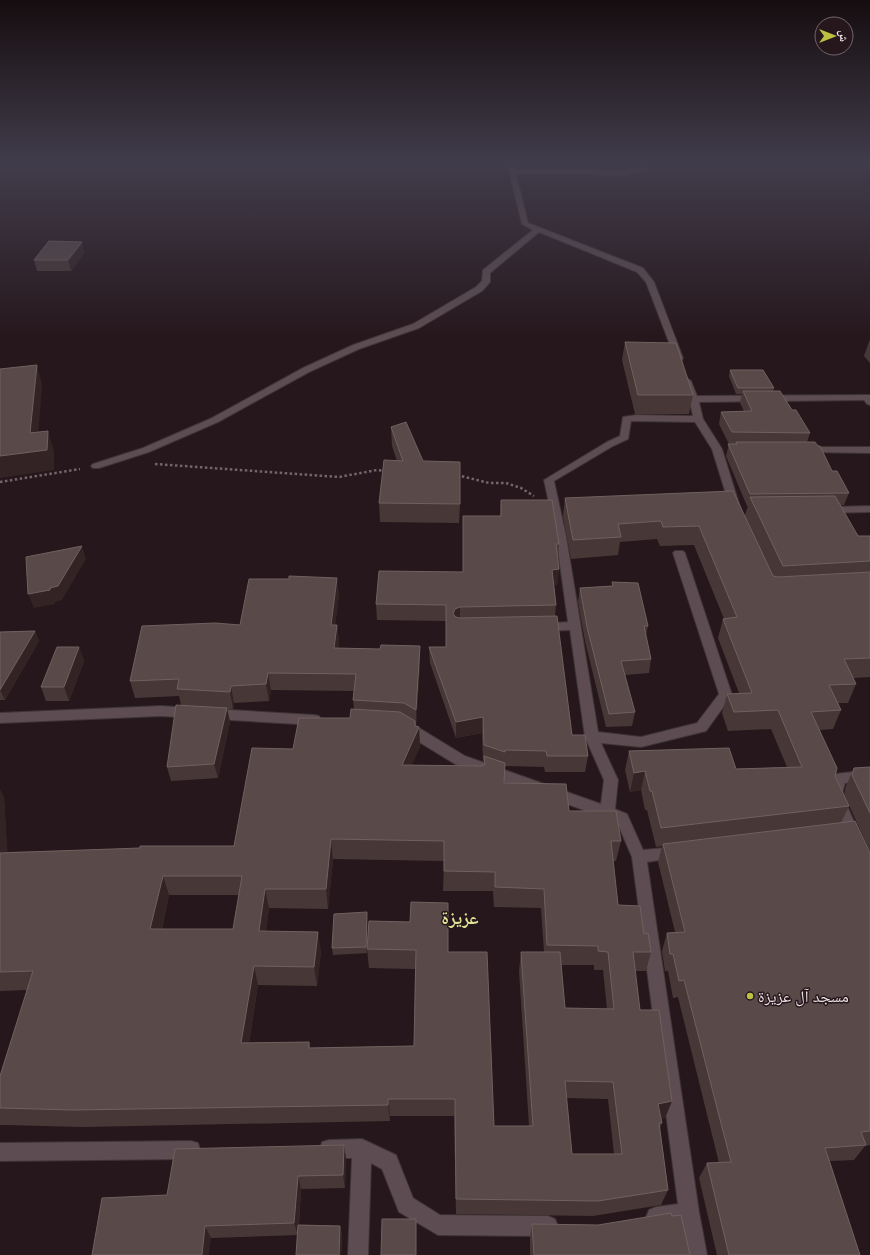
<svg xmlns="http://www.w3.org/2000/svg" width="870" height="1255" font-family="'Open Sans','Noto Naskh Arabic',sans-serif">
  <rect width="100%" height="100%" fill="#26171c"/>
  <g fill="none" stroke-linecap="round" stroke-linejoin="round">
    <g stroke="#3e3436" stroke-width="2">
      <path id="street" d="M507,162H513L515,170C541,170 567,170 593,170C612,171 622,174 642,167L640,162H646L647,169L626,175L614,176L595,174H516L528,223L643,268L654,282L683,358L682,360H676L675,358L646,282L637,272L539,232L490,273V282L482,291L419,328L359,349L309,372L218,422L149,452L99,468H93L91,466L93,464L143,448L212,418L303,368L353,345L413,324L476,287L482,281L483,270L533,230L522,224Z
        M687,378L691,381L697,396L870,395V405L867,404L864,400L699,402L703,419L722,449L740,507L739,509H731L730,507L712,449L695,422L631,421L628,439L613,446L554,481L566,536L598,732L641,737L697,723L719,694L673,553L675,551H683L685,553L732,695L706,731L641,747L601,743L618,780L615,809L627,814L643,850L675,847L680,849L682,853L680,857L647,862L699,1212L707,1255H687L681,1223L656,1227L649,1224L646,1217L649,1210L656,1207L678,1204L632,857L617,822L455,764L401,731L399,727L401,723L406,722L411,723L465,756L601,804L604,780L585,737L570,630L543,631L539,630L537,627L539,624L568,622L556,536L544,480L607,442L620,436L623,417L636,415L693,416L689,399L683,381Z
        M806,447H870V453L803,452L801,450L803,448Z
        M870,506V512L827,513L822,510L827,507Z
        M161,706L191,708L196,710L198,713L196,716L191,718L161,716L0,723V713Z
        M213,709L314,715L319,716L321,720L319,724L314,725L213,719L208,717L206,714L208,711Z
        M870,770V782L845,783L842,794L858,831L856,835C850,837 847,838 841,836L839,832L842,827L828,794L835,774Z
        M362,1139L396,1155L413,1198L440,1215L548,1216L555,1219L558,1226L555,1233L548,1236L438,1235L399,1212L382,1169L371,1163L368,1255H348L352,1158H329L322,1156L320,1149L322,1142L329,1140Z
        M191,1141L198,1143L200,1150L198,1157L191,1159L0,1161V1143Z"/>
    </g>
    <path stroke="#736569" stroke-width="2.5" stroke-dasharray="2.5 2.5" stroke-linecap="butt" d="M155,464L339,477L377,470L385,471
      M457,475L489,483H506L521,488L534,496
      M0,482L80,469"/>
    <use href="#street" fill="#5d4c51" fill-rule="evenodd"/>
  </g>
  <path fill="#473837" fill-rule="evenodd" d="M82,242L84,253L71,271H37L34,260Z
    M870,339V363L864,356Z
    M625,342L693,395L689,414H635L622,360Z
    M730,370L774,388L773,391L792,410L810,433L807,442L832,471L849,493L844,505H840L858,536H870V677L853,678L856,684L848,703H838L841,710L833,729L820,730L835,776L849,806L841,823L870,853V1145L865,1146L854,1160L830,1161L860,1255H717L699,1178L707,1163H719L678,997L673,998L668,971H665L662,951L667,933L675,932L658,862L662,846L656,847L647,810H645L641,790L630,792L625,770L629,751L736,769L787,767L771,729L728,731L722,713L727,694L739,693L718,638L723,619H724L694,545L660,546L657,539L620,542L618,555L571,559L563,516L565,498L745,515L748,506H747L726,456L729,444L719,424L721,412L744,411L740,403L742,394H736L729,376Z
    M391,427L423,461L460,504L459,523L380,522L379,503L397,461L392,446Z
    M501,500L559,544L558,559L559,569L557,585H554L556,605L555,616L572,735L588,756L585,772H545L544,767L505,766L504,783L569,811L621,841L616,861H613L618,905L644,934L651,952L646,971H635L640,1010L672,1101L665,1118L661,1119L662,1123L660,1128L668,1190L661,1205L593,1216L456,1214L454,1116H390V1121L83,1127L6,1125H0V1076L27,990L0,991V790L4,798L7,852L234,846L293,749L350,718L354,709L353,700L354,691L271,690L269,701L234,703L233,709H227L230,722L218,778L171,781L167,767L181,705L179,696L135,698L130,681L240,625L339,595L335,625H337L339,642L338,648L380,649L420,646V663L416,726L419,727L420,747L411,765L482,766L484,765V761H483L482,733L456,738L430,663L429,647H446V621L377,620L376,604L463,572V516H500ZM333,859L444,861L443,891H493L494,907L541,908L544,952H521L519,971L529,1126H494L448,952L369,921L367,949L369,968L415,969L414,1046L310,1048L309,1042L249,1043L258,985L317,986L321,951L266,931L269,908L328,909ZM169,895H239L233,929H162ZM561,965H594V970H603L607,1009L565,1008ZM566,1098L608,1099L614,1154H572Z
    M612,582L648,626L646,635L651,659L649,673L625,675L635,712L632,726L606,727L585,641L578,602L580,588L612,586Z
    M35,631L39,641L5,700H0V632Z
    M79,647L84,661L69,701H46L41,687Z
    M870,767V852L844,794L846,786L854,768Z
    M368,919L367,953L333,955L332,948Z
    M344,1145L346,1159L345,1188L301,1189L299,1225L340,1226L342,1236L341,1255H296L298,1235L211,1238L167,1195Z
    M672,1216L690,1255H530V1238L532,1224L598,1225Z"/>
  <path fill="#332324" d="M82,242L84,253L71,271L68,260Z
    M37,365L42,384L37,452L48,431L54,451V470L0,478V456L30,433Z
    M82,546L86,559L62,600L55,602V604L34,608L28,594L50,588Z
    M559,569L557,585L550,586L552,570Z
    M337,578L339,595L333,642L331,625Z
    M460,607V624L453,614L455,609Z
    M337,625L339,642L336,665L334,648Z
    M35,631L39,641L5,700L0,690Z
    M420,646V663L416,726V710Z
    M79,647L84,661L69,701L64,687Z
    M268,673L271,690L269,701L266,684Z
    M231,686L234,703L233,709L230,692Z
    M227,708L230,722L218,778L214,764Z
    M483,717L482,733L456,738V722Z
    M415,721V736L419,727L420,747L403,785L402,765Z
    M645,771L641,790L630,792L634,773Z
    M0,790L4,798L9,872L0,856Z
    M331,839L333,859L328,909L326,889Z
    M163,876L169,895L158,948L150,929Z
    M265,889L269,908L264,950L259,931Z
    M367,912L368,919L367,953L366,947Z
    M318,932L321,951L317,986L314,967Z
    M254,966L258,985L246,1061L241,1043Z
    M388,1099L390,1116V1121L388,1105Z
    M672,1101L665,1118L652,1121L658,1104Z
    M344,1145L346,1159L345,1188L343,1175Z
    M298,1176L301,1189L298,1235L294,1223Z
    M205,1226L211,1238L209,1255H202Z
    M340,1226L342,1236L341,1255H339Z"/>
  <path fill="#594a49" stroke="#706161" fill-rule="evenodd" d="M49,241L82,242L68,260H34Z
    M625,342L676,343L693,395H638Z
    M37,365L30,433L48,431L47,450L0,456V369Z
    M730,370H763L774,388H738Z
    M743,391H780L792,410H796L810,433L732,432L721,412L752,411Z
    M406,422L423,461L460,462V504L379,503L384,460L403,461L391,427Z
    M736,442H815L818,446H820L832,471H837L849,493L750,494L728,444H737Z
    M733,491L773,576L778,577L870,572V658L844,659L856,684L829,685L841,710L811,712L837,768L835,776L849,806L661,828L652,791H650L645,771L634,773L629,751L729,748L736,769L802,767L778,710L734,712L727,694L752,693L723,619L737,617L699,526L663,527L661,521L618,524L621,537L573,540L565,498Z
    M835,496L858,536H870V561L783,566L750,497Z
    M501,500H552L559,544H556L559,569L552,570L556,605L460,607L455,609L453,614L456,617L460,618L557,616L572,735H585L588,756H547L546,751L505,750V752L484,745L483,717L456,722L429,647H446V605L376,604L379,571L463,572V516H501Z
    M82,546L58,586L50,588V590L28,594L26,557Z
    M289,576L337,578L331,625H337L334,648L380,649L381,645L420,646L416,710L404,703L353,700L356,674L268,673L266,684L231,686L230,692L177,689L179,679L130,681L142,626L215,623L240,625L249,579H289Z
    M612,582L638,583L648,626H644L651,659L621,661L635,712L609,714L587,627L580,588L613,586Z
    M35,631L0,690V632Z
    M57,647H79L64,687H41Z
    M176,705L227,708L214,764L167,767Z
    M351,709L400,712L415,721V726L419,727L402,765L482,766V765H485L484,756L505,763L504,783L566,784L569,811H616L621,841H611L618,905L640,906L644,934L648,933L651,952H633L640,1010H659L672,1101L658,1104L662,1123H659L668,1190L598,1201L456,1199L455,1099H388V1105L73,1110L0,1108V1076L33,971L0,972V853L140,848V846H234L252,748L293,749L299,718H350ZM331,839L444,841V871L495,872V887L544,889L547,945L598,946V951L608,952L614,1009L565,1008L560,952H521L533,1126H494L487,952H448V903L411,902L410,922L369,921L367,949L416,950L414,1046L309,1048V1042L241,1043L254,966L314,967L318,932L259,931L265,889H326ZM163,876H242L233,929H150ZM565,1081L613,1082L622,1154H572Z
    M870,767V813L852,775L854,768Z
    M855,821L870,853V1131L861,1132L866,1145L825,1148L860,1255H729L707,1163L731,1162L684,980L679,981L673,954H670L667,933L685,932L663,844Z
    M367,912L366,947L332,948L334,914Z
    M344,1145L343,1175L298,1176L294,1223L205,1226L202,1255H92L102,1198L167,1195L175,1149Z
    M671,1213L672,1216L681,1215L690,1255H534L532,1224L598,1225Z
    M382,1219H416V1255H381Z
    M298,1225L340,1226L339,1255H296Z"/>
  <linearGradient id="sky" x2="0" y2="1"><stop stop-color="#150d0f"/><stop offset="0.48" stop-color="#413c4b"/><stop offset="1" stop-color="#413c4b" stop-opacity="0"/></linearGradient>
  <rect width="870" height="338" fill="url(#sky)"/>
  <circle fill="#bdbf43" stroke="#26171c" stroke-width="1.5" cx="750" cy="996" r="4"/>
  <g text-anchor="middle" stroke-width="3" stroke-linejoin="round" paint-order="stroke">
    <g font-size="16" fill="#eadfe2" stroke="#26171c" text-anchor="start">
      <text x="758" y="1002">مسجد آل عزيزة</text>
    </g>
    <g font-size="18" font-weight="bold" fill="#dfe394" stroke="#26171c">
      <text x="460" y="924">عزيزة</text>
    </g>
  </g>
  <g transform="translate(834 36) rotate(90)"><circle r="19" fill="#26171c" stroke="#74676b"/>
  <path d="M0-3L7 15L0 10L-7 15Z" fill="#bdbf43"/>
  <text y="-6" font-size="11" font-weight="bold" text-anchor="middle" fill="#eadfe2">ش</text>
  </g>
</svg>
